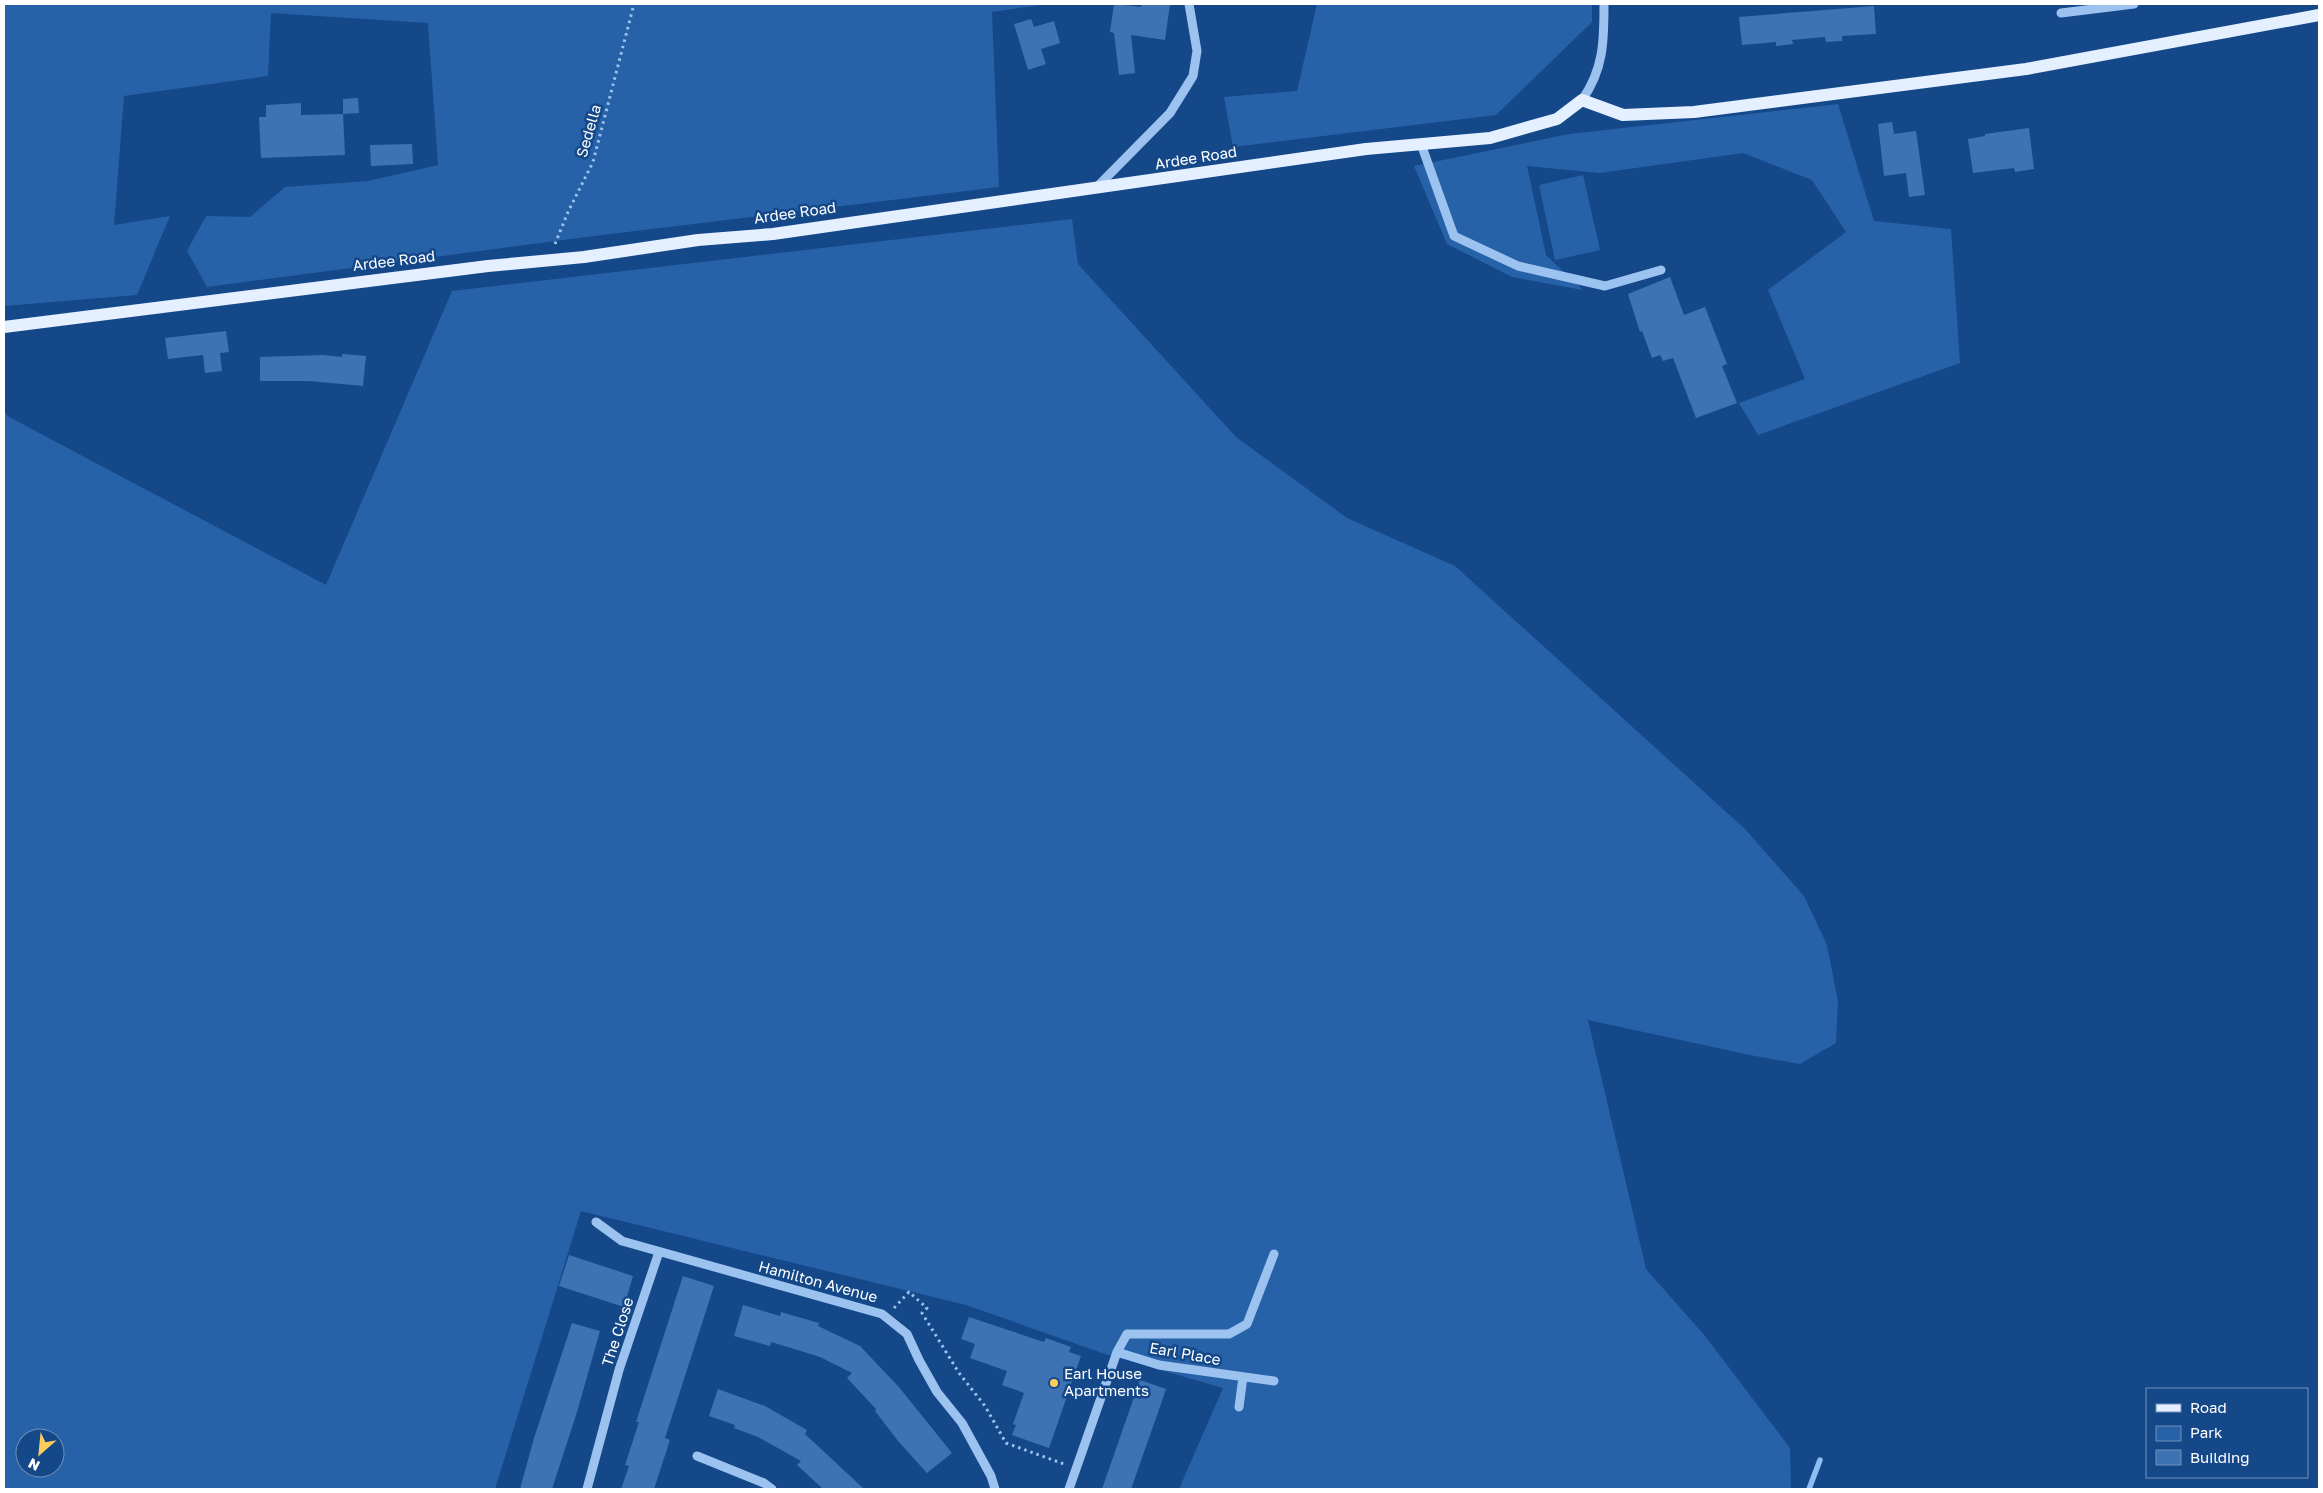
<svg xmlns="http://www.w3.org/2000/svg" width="2323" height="1493" font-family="'Golos Text',sans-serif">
  <rect width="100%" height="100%" fill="#144889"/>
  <path fill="#2762a8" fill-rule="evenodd" d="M4,4H1046L992,12L999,187L594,236L207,287L187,251L206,216L250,217L285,187L368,181L438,165L428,23L271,13L268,76L124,96L114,225L170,216L137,295L4,306Z
    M1317,4H1592V22L1496,115L1233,147L1224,97L1297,91Z
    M1838,104L1874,221L1951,229L1960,363L1758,435L1739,403L1805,379L1768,290L1846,232L1812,180L1743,153L1600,173L1527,166L1546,255L1583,290L1512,277L1447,244L1414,166L1569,134Z
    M1583,175L1600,250L1555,260L1539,185Z
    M1072,219L1078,264L1236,437L1347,518L1455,566L1745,829L1804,896L1827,945L1838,1002L1836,1043L1800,1064L1750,1055L1588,1020L1646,1269L1705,1336L1790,1448L1791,1489H1179L1223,1388L1105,1354L966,1305L581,1211L495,1489H4V412L9,417L326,585L452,291ZM25,1438H55V1468H25Z"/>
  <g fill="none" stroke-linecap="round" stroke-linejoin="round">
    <path stroke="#8ebdf2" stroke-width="5.5" d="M1809,1489L1820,1460"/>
  </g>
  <path fill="#3d72b3" d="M1114,4L1141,7V4H1170L1165,40L1131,35L1135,73L1119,75L1114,33L1110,32Z
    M1874,6L1876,34L1842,36V41L1826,42L1825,37L1792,40L1793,44L1776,46V42L1742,45L1739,17Z
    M1031,19L1034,27L1054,21L1060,43L1041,49L1046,64L1028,70L1014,24Z
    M358,98L359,113L343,114V99Z
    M301,103V115L343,114L345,155L261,158L259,117H266V105Z
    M1892,122L1894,134L1916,131L1925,195L1909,197L1906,173L1884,176L1878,124Z
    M2029,128L2034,169L2015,172L2014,168L1973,173L1968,139L1985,136V134Z
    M412,144L413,164L371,166L370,145Z
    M1670,277L1684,315L1705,307L1727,364L1722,366L1737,403L1696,418L1673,358L1663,361L1660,355L1652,358L1642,331L1640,332L1628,294Z
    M226,331L229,352L220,353L222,371L205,373L203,355L168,359L165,338Z
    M342,354L366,356L363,386L309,381H260V357L323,355L342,357Z
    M569,1255L633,1276L624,1307L559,1286Z
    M683,1276L714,1286L665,1438L670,1440L654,1489H621L629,1466L625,1465L639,1422H636Z
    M743,1305L780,1316L781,1312L819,1323L818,1326L860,1346L898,1386L952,1453L927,1473L898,1441L875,1411L876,1409L847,1378L852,1373L820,1357L791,1348L771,1342L770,1346L734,1336Z
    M969,1317L1044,1342L1046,1338L1071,1347L1069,1352L1081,1356L1049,1448L1012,1435L1016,1425L1013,1424L1024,1393L1002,1385L1007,1371L970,1358L975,1344L961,1339Z
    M572,1323L600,1331L577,1412L552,1489H520L534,1438Z
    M1140,1380L1166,1389L1161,1404L1131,1489H1102Z
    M718,1389L765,1406L807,1430L805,1434L864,1489H823L797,1465L801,1461L758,1437L734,1428L735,1425L709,1416Z"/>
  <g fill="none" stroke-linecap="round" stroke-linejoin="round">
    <path stroke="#9cc2ef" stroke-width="3" stroke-dasharray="2.5 4" stroke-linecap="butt" d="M555,244L568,212L593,162L634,4
      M894,1308L909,1292L927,1308L922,1313L959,1373L985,1406L1006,1443L1064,1464"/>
    <path stroke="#9cc2ef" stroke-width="9" d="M2061,13L2134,4
      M1582,100C1604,69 1604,40 1604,4
      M1421,144L1454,236L1518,266L1605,286L1661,270
      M1096,188L1170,113L1193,76L1197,51L1189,4
      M596,1222L622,1241L882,1314L907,1334L919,1360L937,1392L962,1423L991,1476L995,1489
      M1117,1352L1127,1334H1229L1247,1324L1274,1254
      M1239,1407L1243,1377
      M697,1456L764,1483L772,1489
      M587,1489L619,1370L659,1252
      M1069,1489L1117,1352L1159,1365L1274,1381"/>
    <path stroke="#e4efff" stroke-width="12" d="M4,327L488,266L584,257L698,240L773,234L1366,149L1490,138L1557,119L1582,100L1623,115L1694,112L2026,69L2319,15"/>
  </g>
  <circle fill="#ffce5a" stroke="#144889" stroke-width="2" cx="1054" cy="1383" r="5"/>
  <g text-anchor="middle" stroke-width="5" stroke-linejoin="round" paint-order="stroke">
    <g font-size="15" fill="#fff" stroke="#144889">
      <text transform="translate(589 131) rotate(-74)" y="5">Sedella</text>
      <text transform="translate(1196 158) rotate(-9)" y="5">Ardee Road</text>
      <text transform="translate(795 213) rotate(-8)" y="5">Ardee Road</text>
      <text transform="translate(394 261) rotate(-7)" y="5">Ardee Road</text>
      <text transform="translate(818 1282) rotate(15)" y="5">Hamilton Avenue</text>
      <text transform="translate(618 1332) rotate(-72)" y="5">The Close</text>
      <text transform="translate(1185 1354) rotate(10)" y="5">Earl Place</text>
    </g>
    <g font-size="15" fill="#fff" stroke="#144889" text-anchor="start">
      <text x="1064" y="1379">Earl House<tspan x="1064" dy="17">Apartments</tspan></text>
    </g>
  </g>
  <rect width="2323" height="1493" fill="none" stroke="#ffffff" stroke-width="10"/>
  <rect x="2146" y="1388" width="162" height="90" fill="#144889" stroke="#7291b8"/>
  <rect x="2156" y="1404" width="25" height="8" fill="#e4efff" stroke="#7291b8"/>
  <text x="2190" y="1413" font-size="15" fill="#ffffff">Road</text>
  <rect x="2156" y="1426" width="25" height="15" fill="#2762a8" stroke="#7291b8"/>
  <text x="2190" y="1438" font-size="15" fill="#ffffff">Park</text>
  <rect x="2156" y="1450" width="25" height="15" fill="#3d72b3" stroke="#7291b8"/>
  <text x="2190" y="1463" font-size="15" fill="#ffffff">Building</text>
  <g transform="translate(40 1453) rotate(207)"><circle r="24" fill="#144889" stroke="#7291b8"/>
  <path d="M0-4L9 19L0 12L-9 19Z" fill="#ffce5a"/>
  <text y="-8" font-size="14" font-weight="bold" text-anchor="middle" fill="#ffffff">N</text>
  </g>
</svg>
